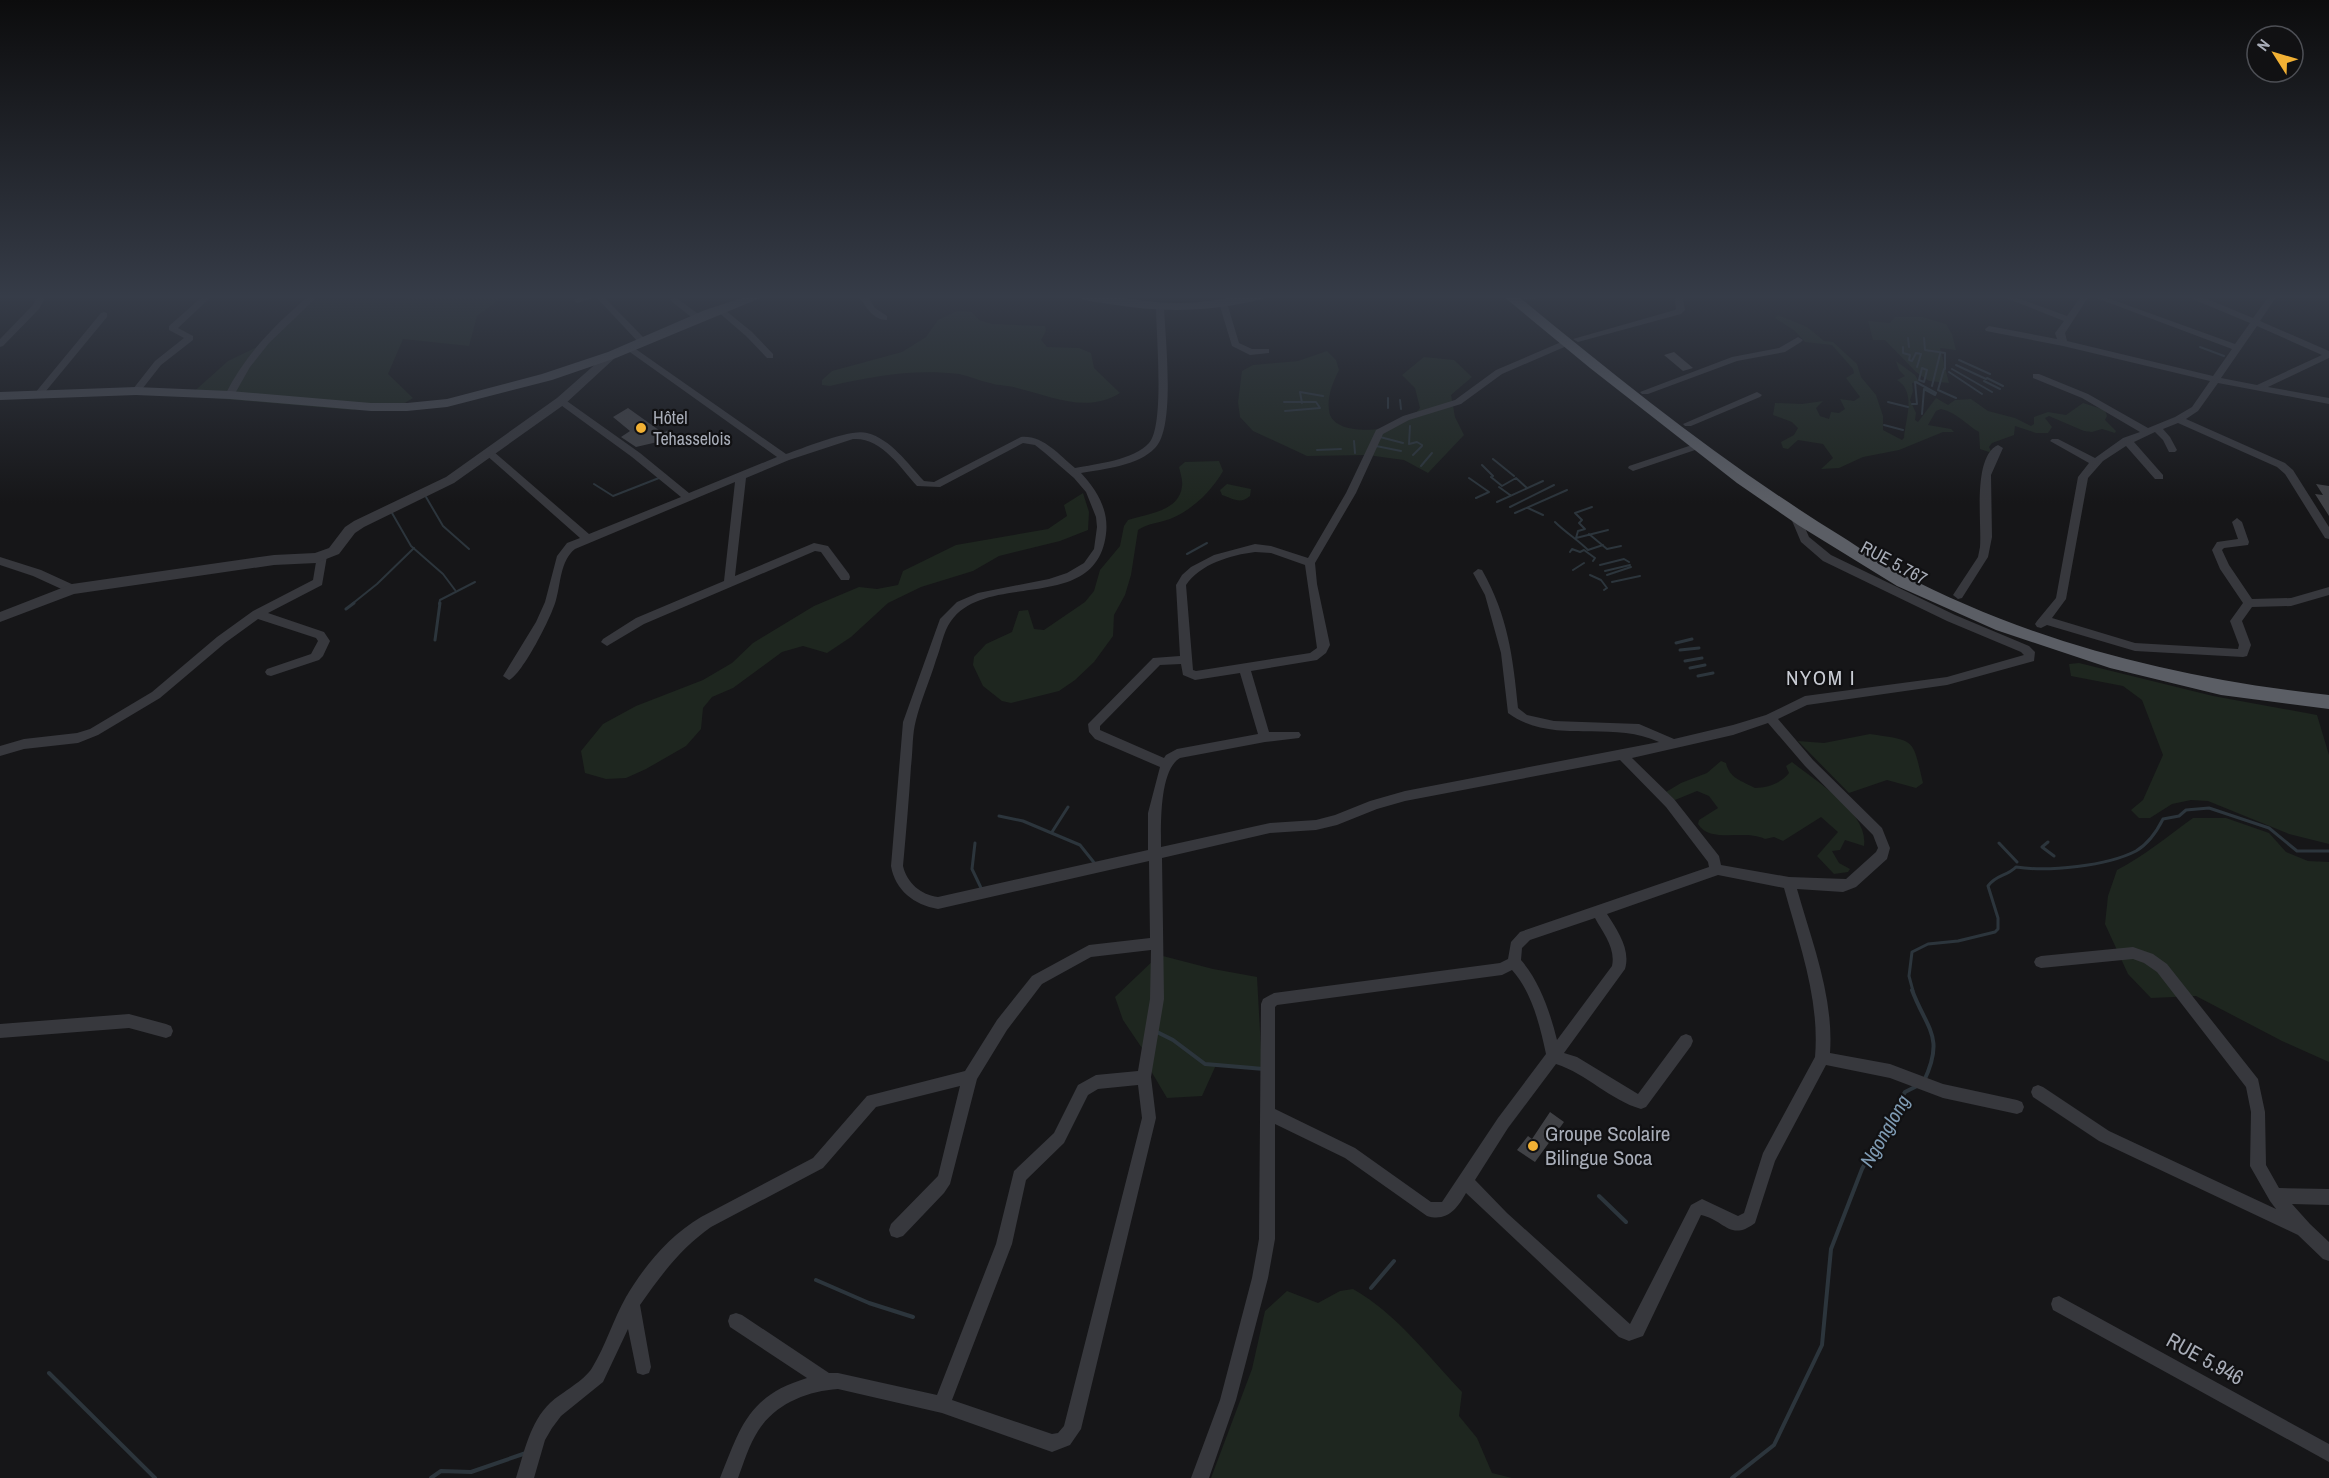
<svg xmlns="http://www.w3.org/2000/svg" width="2329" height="1478" font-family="'Archivo Narrow',sans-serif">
  <rect width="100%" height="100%" fill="#161618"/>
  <path fill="#1e261f" d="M413,296H504L477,316L469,346L403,339L388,374L413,398L403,404H361L353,410L189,396L228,361L255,348L316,299L404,300Z
    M957,311L972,312L979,320L992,324L1045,326L1046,331L1041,340L1047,347L1079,348L1091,353L1094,368L1120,393C1087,414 1051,396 1017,388C1008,385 999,386 990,383C979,381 970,376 959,374C912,369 875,376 830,386L822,385V380L832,371L902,352L926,337L938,320Z
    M1778,315L1807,327L1824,341L1833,342L1857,364L1861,377L1876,395L1883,416V430L1902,440L1904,438C1905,420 1917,392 1897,380L1905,376L1899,370L1896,361L1915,375L1919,382L1912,383L1913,391L1910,400L1916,413L1915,420L1918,422L1936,398L1948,405L1955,400L1971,399L1988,411L2015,418L2031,426L2034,424V417L2048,412L2066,415L2083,403L2105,410L2107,416L2105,420L2116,431L2115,433L2102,429L2092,432L2084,431L2049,416L2045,418L2052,427L2048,433H2036L2015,426L2014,435L1992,443L1989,447L1992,453L1980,449L1979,432C1965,424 1958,413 1941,409L1936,411L1928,425L1951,429L1954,432H1943L1899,450L1863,457L1839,468L1821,469L1833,458L1823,444L1798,440L1788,449L1783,448L1781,442L1794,435L1798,428L1792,422L1773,415L1775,403L1802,404L1823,401L1816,408L1820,416L1829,419L1831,412L1839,413L1845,409L1840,399L1854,401L1860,397L1846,378L1854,373L1853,369L1832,345L1805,342L1795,331L1775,318Z
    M1895,317H1922L1946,324L1952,334L1956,350L1940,348L1949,383L1929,381L1916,372L1885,340H1873L1868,321L1890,323Z
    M1327,351L1336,360L1339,370C1333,382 1327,397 1329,410C1331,435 1378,431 1394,426C1405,424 1414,416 1420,408L1415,388L1402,375L1424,357L1454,360L1472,377L1451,395L1455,417L1464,435L1428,473L1404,460L1367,455L1307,456L1253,431L1240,417L1238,402L1242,371L1253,365L1298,361Z
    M1219,461L1223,471C1212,491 1191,511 1170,519C1159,523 1148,523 1138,530L1131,575L1125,595L1114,615L1113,636L1094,662L1075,680L1059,691L1011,703L1002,701L983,686L973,665L974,657L986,644L1012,632L1019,611L1028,610L1034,629L1044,630L1085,602L1094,591L1100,570L1120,546L1124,526L1128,520C1147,514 1180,511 1182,486C1183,480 1180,472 1179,467L1185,462Z
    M1227,484L1251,489L1250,496C1240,505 1232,498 1222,495L1220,490Z
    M1083,493L1089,512L1088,530L1060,541L999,556L973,571L921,587L888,603L851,637L827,653L803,646L782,652L733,688L712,697L703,708L701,729L686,746L646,769L626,778L606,779L585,773L581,751L603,724L636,706L703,680L732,663L753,643L814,606L859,587L877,589L898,585L903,571L956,545L1048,529L1067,516L1064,505Z
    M2079,663L2213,696L2317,715L2329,755V844L2289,834L2208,801L2191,800L2172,804L2150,818H2139L2131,810L2143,800L2163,755L2142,700L2123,686L2071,676L2069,664Z
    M1870,734C1917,741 1912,738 1923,783L1916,788L1887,780L1849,793L1798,741L1824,743Z
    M1721,761L1726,763C1729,778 1742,781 1755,788C1768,788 1781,783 1789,773L1786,766L1792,762C1815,781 1869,812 1864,846L1845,840L1840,850L1832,851L1839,863L1850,869L1848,872L1834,874L1817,856L1838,832L1821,817L1783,841L1774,837L1765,839C1744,829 1710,844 1698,824L1699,820L1718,808L1709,796L1697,791L1675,800L1666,792L1681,783L1707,773Z
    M2193,818H2226L2269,833L2286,852L2308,861L2329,862V1062L2282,1041L2196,996L2151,998L2128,974L2105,924L2108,896L2117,870C2144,856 2168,836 2193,818Z
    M1159,955L1213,969L1257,977L1262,1067L1216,1065L1202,1096L1167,1098L1151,1071L1148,1057L1123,1020L1115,997Z
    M1353,1289C1398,1315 1427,1355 1462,1392L1459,1416L1477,1438L1492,1473L1512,1478H1211L1252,1369L1265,1311L1287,1291L1318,1303L1340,1291Z"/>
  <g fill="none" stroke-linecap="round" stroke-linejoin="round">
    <path stroke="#2c353c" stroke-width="2" d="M1908,338L1909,347
      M1924,338L1925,350L1945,353V369
      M1903,347V353L1910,355L1909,360L1912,361
      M2200,347L2224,356
      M1959,360L1990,374
      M1912,361L1916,353L1921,354L1917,367
      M1956,365L1986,379
      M1922,368L1927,370L1924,382
      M1922,368L1919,380L1924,382
      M1944,369L1938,390L1956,398
      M1952,369L1992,392
      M1949,372L1982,394
      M1987,378L2003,386
      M1984,381L2000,389
      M1916,382L1936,393
      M1932,386L1940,354
      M1388,398V408
      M1400,400L1401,409
      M1284,402H1316L1320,408
      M1888,402L1908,407
      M1302,403L1300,392L1323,396
      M1912,404H1917L1915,382
      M1285,411L1320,408
      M1922,414L1924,389L1935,395L1936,393
      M1884,425L1903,430
      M1410,426L1409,444L1417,442L1422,445
      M1380,437L1403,443
      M1354,441L1355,453
      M1376,446L1401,451
      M1317,450L1341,449
      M1413,455L1422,446
      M1493,459L1514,476
      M1482,465L1493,476
      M1421,466L1432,453
      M1491,477L1502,486L1516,478L1527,488
      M1469,478L1489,492
      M594,484L613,496L659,478
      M1499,487L1510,495
      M426,497L443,526L469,549
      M1476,498L1489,492
      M1497,502L1543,481
      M1510,507L1554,485
      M1528,508L1543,515
      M392,513L411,546L443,574L455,590
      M1515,513L1567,490
      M1555,522C1566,533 1577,539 1588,550L1603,545
      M1589,534L1607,549L1621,546
      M1576,538L1578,531L1585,529L1579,523L1582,520L1575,513L1592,507
      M1576,538L1608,530
      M1570,552L1572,549L1580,552L1584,550L1595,558L1593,561
      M1187,554L1207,543
      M1600,565L1624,559L1629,562
      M1573,570L1584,563
      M1605,571L1630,565
      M1590,575L1601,580L1607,588L1604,590
      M1607,575L1631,567
      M1612,582L1640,576
      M352,604L377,584L414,548
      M439,604L440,600L475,582"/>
    <path stroke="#2c353c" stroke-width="3" d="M346,609L354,603
      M435,640L440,603
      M1676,643L1692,639
      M1680,650L1699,648
      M1685,661L1702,658
      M1690,668L1705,665
      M1698,676L1713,673
      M999,816L1023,821L1080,845L1096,865
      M1052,832L1068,807
      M2048,842L2042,847L2054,856
      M975,843L972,869L982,890
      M1999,843L2017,862
      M1913,991L1909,976L1912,952L1928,944L1958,941L1995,932L1998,929V918L1988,886C1997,874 2006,877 2016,867C2048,872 2107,866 2136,851C2148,844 2157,831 2163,819L2179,816L2186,810L2209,808L2269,828L2297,851H2329"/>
    <path stroke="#2c353c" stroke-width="4" d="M1912,990C1927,1030 1945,1036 1924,1081
      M1155,1031L1173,1040L1205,1064L1264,1069
      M1599,1196L1626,1222
      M816,1280L869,1303L913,1317
      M1371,1288L1394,1261
      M49,1373L155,1478
      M431,1478L441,1471L471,1472L526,1453
      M1732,1478L1774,1445L1822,1345L1831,1249L1862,1169L1905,1092L1917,1086"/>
  </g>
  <path fill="#404145" d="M1674,352L1693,368L1683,371L1664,355Z
    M628,408L663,433L669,430L679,437L636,447L621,437L630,431L613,417Z
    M2316,484L2329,486V516L2315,494L2323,495Z
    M1550,1112L1564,1122L1535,1162L1517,1150L1528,1136L1532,1139Z"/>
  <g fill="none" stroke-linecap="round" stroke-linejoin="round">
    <path fill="#37383d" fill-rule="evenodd" d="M38,296H46L39,309L3,346L0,347V339L32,306Z
      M203,296H212L178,328L193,336V340L161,365L139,393H133V389L155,361L184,338L169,330V326Z
      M309,296H318L269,343L250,367L233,397H227L225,395C245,355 275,324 309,296Z
      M583,296H603L646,340V344H640L596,297L577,303L573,300Z
      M674,296L701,316V320H695L671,301V297Z
      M859,296H867L875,308L887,316V320C873,320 866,307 859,296Z
      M1524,296H1539L1535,299H1524Z
      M1677,296H1686L1683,299L1685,310L1681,314L1578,342L1573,339L1675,310L1676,309L1675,299Z
      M2001,296H2012L2067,316L2081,296H2089L2065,333L2067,341L2213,376L2232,349L2091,296H2102L2235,344L2250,323L2190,298L2189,296H2200L2253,318L2269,296H2277L2260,321L2329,351V358L2268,387L2329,398V404L2218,383L2198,411L2186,419L2285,463L2293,470L2329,527V539L2325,538L2285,474L2277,467L2178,423L2163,429L2170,437L2177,450L2175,452H2169L2163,440L2155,432L2134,442L2163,475V479H2155L2126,446L2103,461L2088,478L2066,599L2052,618L2135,643L2238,649L2239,645L2230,621L2243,603L2220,569L2212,550L2217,542L2238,539L2232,522L2237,518L2242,522L2249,542L2248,545L2224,548L2222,550L2229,565L2252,599L2291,598L2329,587V595L2291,606L2252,607L2242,621L2251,645L2247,656L2243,657L2135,651L2047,625L2041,628L2037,627L2035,624L2037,621L2056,598L2078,477L2089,463L2050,441L2052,439H2058L2095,458L2123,438L2140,432L2082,398L2033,378V374H2039L2088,394L2148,428L2175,417L2192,407L2210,381L2063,346L1986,331L1985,329L1989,326L2057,339L2055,333L2064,321ZM2257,326L2322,355L2257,385L2221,378Z
      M1223,300L1227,303L1239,343L1252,349H1269V353L1250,355L1232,346L1219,303Z
      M1160,303L1164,306C1165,336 1176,428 1155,448C1138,466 1104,469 1081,473C1097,490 1109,510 1106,534C1096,615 987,570 951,621C943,632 941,648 936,660C930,680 921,700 916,720C912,734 913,751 911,766C909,799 906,833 903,866C907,883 921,895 938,897L1148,850V813L1160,767L1095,739L1089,732L1088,724L1153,658L1180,656L1176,585L1182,575L1191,567L1214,555L1255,544L1271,546L1308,558L1346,493L1376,430L1403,416L1455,400L1496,370L1566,340L1571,343L1569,345L1502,374L1461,404L1409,420L1383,434L1356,493L1315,563L1317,584L1330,645L1326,653L1317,660L1251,671L1269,732H1299L1301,735L1299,738L1265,742L1180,758C1159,770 1161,826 1161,847L1270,823L1316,820L1335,815L1370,801L1405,791L1659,742C1611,719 1553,746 1508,713L1501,653L1485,595L1473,573L1478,569L1482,570C1508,616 1513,657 1518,708L1527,715L1554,721L1639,724L1674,739L1733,725L1766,715L1805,696L1947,677L2024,655L2021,652L1947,621L1823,561L1801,542L1790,516L1791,514H1799L1809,537L1831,555L1955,615L2029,646L2035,652L2034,661L1947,685L1807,705L1778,719L1813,760L1882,828L1890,848L1887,859L1856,887L1843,892L1797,889C1812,942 1834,997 1830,1053L1890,1064L1943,1084L2017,1100L2022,1102L2024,1107L2022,1112L2017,1114L1943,1098L1890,1078L1826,1065L1775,1161L1755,1223C1730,1242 1725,1220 1701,1215L1643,1336L1629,1341L1619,1337L1466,1193C1457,1209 1447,1222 1427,1216L1345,1158L1275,1124V1239L1268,1278L1236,1400L1209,1478H1191L1220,1400L1252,1278L1259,1239L1261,1004L1263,999L1274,993L1500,963L1508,959L1511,942L1520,932L1709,867L1708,862L1666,807L1620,760L1405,801L1377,809L1337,825L1316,830L1270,833L1162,858L1164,999L1151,1077L1156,1118L1081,1429L1070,1445L1052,1452L942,1413L838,1389C807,1391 775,1404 758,1431C749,1445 744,1462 738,1478H720C741,1426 748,1396 807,1378L730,1327L728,1321L730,1315L736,1313L742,1315L829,1373H838L937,1395L996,1244L1014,1171L1054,1133L1078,1085L1096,1075L1138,1071L1150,999L1151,950L1091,957L1042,984L1007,1030L977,1079L950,1184L944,1193L903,1236L897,1238L891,1236L889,1230L891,1224L938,1176L960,1086L876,1107L823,1168L711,1227C681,1248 661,1275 640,1305L651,1367L649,1373L643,1375L637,1373L628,1329L603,1382L561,1416L552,1428L545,1440L534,1478H516C524,1453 530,1422 550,1403C562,1392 584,1381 592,1368C606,1345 613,1320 626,1297C645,1265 669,1236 701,1217L813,1158L867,1096L965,1071L997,1020L1032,976L1089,945L1150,938L1149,861L938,909C914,905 895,890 891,866L903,722L940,619L957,602L978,593L1049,579L1067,573L1084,563L1094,549L1097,527L1096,517L1086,492L1074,478L1045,453L1035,445L1023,443L940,487L917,486C900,467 881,437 853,439L789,460L746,478L735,576L814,543L828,546L849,574L850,577L849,580H841L821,552L815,551L644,624L607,646L601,642L603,639L636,618L724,581L735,482L575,549C560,561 561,583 556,600C552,616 522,675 509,680L503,676L536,622L545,602L557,556L567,543L580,538L485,454L490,451L494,452L589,534L681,497L632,457L558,403V399H564L640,453L689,493L777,457L627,350L625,348L630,345L786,454C804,448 851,428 867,433C891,439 908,464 924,481L934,482L1021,437C1043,435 1059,455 1075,468C1096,464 1134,460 1149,443C1165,425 1156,333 1156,306ZM1255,552L1271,553L1305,565L1317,648L1310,653L1196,671L1193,670L1186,585C1200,564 1231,555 1255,552ZM1181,664L1183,675L1195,680L1240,673L1258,734L1177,749L1166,755L1164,758L1100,730V726L1160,665ZM1768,723L1805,766L1873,835L1878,848L1876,852L1846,879L1789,877L1721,865L1719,856L1674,799L1632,758L1733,735ZM1718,875L1784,888C1799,943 1820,999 1815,1057L1763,1153L1744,1213L1738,1216L1702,1199L1691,1205L1630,1324L1507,1213L1475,1180L1508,1128L1556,1064C1587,1074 1610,1100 1641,1109L1646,1107L1691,1046L1693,1041L1691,1036L1686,1034L1681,1036L1638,1094L1577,1057L1564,1053L1625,969C1631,949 1617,930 1607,914ZM1595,918C1603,933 1616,948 1612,966L1557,1040C1550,1012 1540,982 1521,960L1522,948L1530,940ZM1512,970C1532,992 1540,1026 1546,1054L1498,1118L1442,1202H1431L1355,1148L1275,1109V1007L1277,1005L1502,975ZM1138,1085L1142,1118L1064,1426L1058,1433L1052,1434L952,1400L1012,1244L1026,1180L1064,1143L1088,1095L1098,1089Z
      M720,306L752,332L773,354V358H767L746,336L717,311L716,309Z
      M104,312L107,313V317L41,397H35V393L101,313Z
      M1798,337L1803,340L1801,342L1785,352L1737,361L1648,394H1642L1640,392L1732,357L1779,348Z
      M1757,392L1762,395L1760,397L1691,426H1685L1683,424Z
      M1698,443L1701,444V448L1633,471L1628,468L1629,466Z
      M1998,445L2003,448L1991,475L1992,537L1988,557L1962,598L1958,599L1953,595L1978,557L1980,547C1982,523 1972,457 1998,445Z
      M322,552L327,556L322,585L268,613L324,632L330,641L323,656L319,660L271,676L267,675L265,672L267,669L311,654L318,641L316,638L258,619L225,643L160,698L98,735L78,743L24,749L0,756V746L24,739L77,733L90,729L152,692L217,637L253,611L313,580L317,556Z
      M0,557L41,570L76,586L77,589L76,592H68L33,576L0,565Z
      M2133,947L2153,954L2167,964L2258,1079L2265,1112L2266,1165L2279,1188L2329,1189V1205L2292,1204L2310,1224L2329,1242V1261L2323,1259L2298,1235L2099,1141L2033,1097L2031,1092L2033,1087L2038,1085L2043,1087L2109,1131L2276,1209L2270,1201L2250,1166L2251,1112L2246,1087L2157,972L2144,963L2133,959L2041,968L2036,966L2034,962L2036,958L2041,956Z
      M129,1014L166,1024L171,1026L173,1031L171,1036L166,1038L129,1028L0,1038V1024Z
      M2059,1296L2329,1444V1462L2053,1310L2051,1304L2053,1298Z"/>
    <path fill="#37383d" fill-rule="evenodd" d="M612,352L618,355L616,357L565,404L454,483L364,527L355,533L339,554L316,563L274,565L74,594L0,622V612L72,584L274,555L315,553L329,548L345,527L354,521L446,477L557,398L608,353Z"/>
    <path fill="#45474d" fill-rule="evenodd" d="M748,296H765L616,358L552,380L447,407L407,411H371L230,399L136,395L0,400V392L136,387L230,391L371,403H407L447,399L542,374L608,352L705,310Z
      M1078,296C1112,293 1147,304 1181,303C1209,303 1237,294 1265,296L1263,299C1209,312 1164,313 1109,304C1099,302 1085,302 1078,296Z"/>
    <path fill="#5b5e65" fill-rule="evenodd" d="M1503,296H1518C1621,381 1727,466 1841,536C1860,548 1879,562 1900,573C2032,643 2181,679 2329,695V709L2221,695L2110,668L1996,630L1897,586L1798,525L1737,483L1590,368Z"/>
  </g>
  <linearGradient id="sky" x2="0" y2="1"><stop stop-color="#0c0c0d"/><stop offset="0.59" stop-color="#363c48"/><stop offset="1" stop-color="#363c48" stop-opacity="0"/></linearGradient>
  <rect width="2329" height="503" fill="url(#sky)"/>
  <g fill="#f2b134" stroke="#111113" stroke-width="2">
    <circle cx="641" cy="428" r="6"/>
    <circle cx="1533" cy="1146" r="6"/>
  </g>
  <g text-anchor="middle" stroke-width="4.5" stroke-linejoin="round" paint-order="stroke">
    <g font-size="18" fill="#a8adb8" stroke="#111113" text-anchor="start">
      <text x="653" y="424">Hôtel<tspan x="653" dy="21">Tehasselois</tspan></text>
    </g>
    <g font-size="18" fill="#a8adb8" stroke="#111113">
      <text transform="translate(1894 563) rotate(28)" y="6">RUE 5.767</text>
    </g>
    <g font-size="20" font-style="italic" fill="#7f9bb3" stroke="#111113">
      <text transform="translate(1885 1131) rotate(-60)" y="7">Ngonglong</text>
    </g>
    <g font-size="21" letter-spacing="1.5" fill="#c9ccd4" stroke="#111113">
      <text x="1821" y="685">NYOM I</text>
    </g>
    <g font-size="21" fill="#a8adb8" stroke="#111113" text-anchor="start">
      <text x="1545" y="1141">Groupe Scolaire<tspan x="1545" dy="24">Bilingue Soca</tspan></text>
    </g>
    <g font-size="21" fill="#a8adb8" stroke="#111113">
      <text transform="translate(2205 1359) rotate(29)" y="7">RUE 5.946</text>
    </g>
  </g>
  <g transform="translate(2275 54) rotate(307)"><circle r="28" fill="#111113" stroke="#4d4f55" stroke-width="1.5"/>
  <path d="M0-4.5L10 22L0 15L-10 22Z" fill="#f2b134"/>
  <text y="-9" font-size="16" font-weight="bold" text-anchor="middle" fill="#a8adb8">N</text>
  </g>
</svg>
